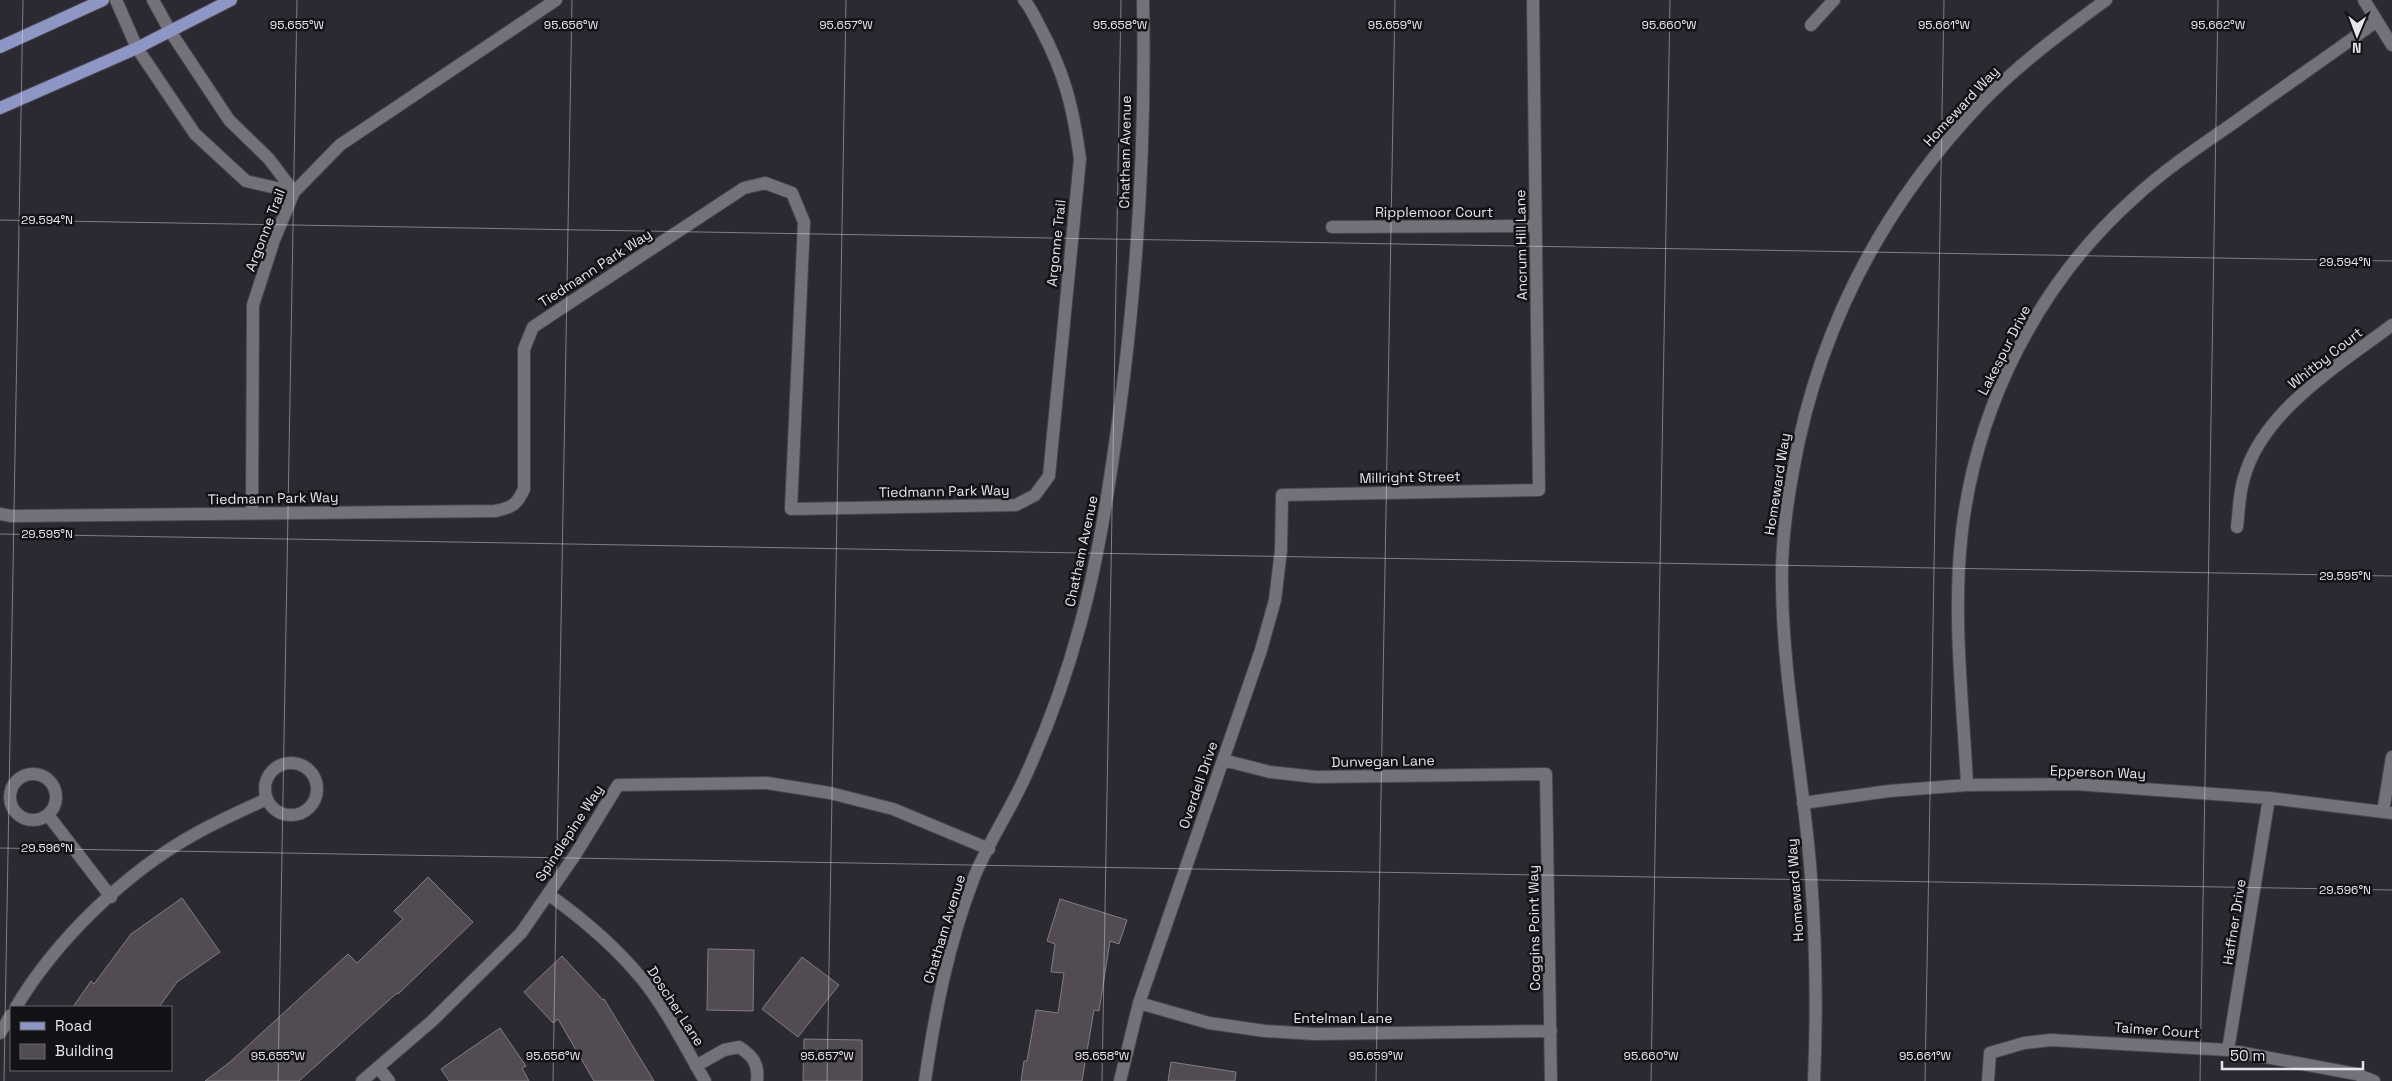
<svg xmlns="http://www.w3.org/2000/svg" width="2392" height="1081" font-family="'Space Grotesk',sans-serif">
  <rect width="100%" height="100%" fill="#2b2931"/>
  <path fill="#524b52" stroke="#847c84" d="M428,877L473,922L398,994L397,993L299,1081H205L230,1062L348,954L357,963L403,919L394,911Z
    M182,898L220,952L177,982L159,1007H73L91,981L94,984L131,934Z
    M1060,899L1127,920L1119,944L1110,941L1099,1011L1094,1010L1082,1081H1021L1024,1061H1027L1036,1010L1058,1013L1064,973L1051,972L1055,944L1047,941Z
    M708,949L754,950L753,1011L707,1010Z
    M562,956L603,1000L604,999L654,1081H594L558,1019L553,1023L524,992Z
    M802,957L839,985L798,1037L762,1009Z
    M500,1028L526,1066L522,1068L529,1081H449L441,1069Z
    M804,1039L862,1040V1081H803Z
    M1171,1062L1236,1072L1235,1081H1168Z"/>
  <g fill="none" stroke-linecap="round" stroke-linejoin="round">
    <g stroke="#47444b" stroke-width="14">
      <path id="minor" d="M116,0L137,48L195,134L246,181L294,192
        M153,0L170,31L229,120L269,159L294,192
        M2364,0L2392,45
        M1811,25L1834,0
        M1332,227L1536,226
        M252,512L253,305L274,240L294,192L340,145L556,0
        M0,514L11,516L495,511C511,508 517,505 524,489V349L533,327L744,188L765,183L792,193L804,222L791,509L1016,505L1035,495L1049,476L1080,159C1073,107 1065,74 1040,27C1035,18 1031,8 1024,0
        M2237,527C2239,511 2239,493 2244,478C2262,411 2339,365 2392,325
        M1223,760L1270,772L1316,777L1546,774L1551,1081
        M265 789a26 26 0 1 1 52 0a26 26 0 1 1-52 0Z
        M10 797a23 23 0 1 1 46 0a23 23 0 1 1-46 0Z
        M1967,785C1963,702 1952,615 1962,531C1977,405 2038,284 2133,199C2164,170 2200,146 2235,122C2282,88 2330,55 2377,21
        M1803,803L1889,791L1967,785L2075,784L2269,798L2392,813
        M2383,812L2392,757
        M48,815L111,897
        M548,894C583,919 615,946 642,979C667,1010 685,1047 705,1081
        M1139,1003L1209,1023L1265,1031L1314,1034L1551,1031
        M16,1007C56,940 126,872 195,834C218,821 243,810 267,799
        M0,1033L11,1015
        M2228,1050L2269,798
        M696,1066L724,1050L739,1047C753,1056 759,1064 757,1081
        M378,1067L389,1081
        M362,1081L432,1021L521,933L575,855L618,785L767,783L830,793L893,809L989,849
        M925,1081C935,1012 948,945 973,880C987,844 1010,811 1026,775C1048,727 1067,674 1081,622C1098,559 1108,494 1117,430C1137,288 1146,144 1143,0
        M1120,1081L1139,1003L1261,650L1275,600L1281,550L1282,495L1539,490L1533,0
        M1814,1081C1817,1013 1816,945 1811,877C1804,779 1783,683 1782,585C1781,546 1786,509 1793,471C1818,329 1881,208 1981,103C2019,64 2062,32 2106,0
        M1988,1081L1990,1053L2024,1043L2051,1040L2228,1050L2356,1074L2374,1081"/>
    </g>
    <g stroke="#47444b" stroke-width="14">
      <path id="major" d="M0,47L103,0
        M0,108L137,48L231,0"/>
    </g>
    <use href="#minor" stroke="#74717a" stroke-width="12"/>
    <use href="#major" stroke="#8d96c4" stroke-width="12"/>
  </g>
  <path fill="none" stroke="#e7e5eb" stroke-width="1" stroke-opacity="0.45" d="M0,220L2392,261M0,534L2392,576M0,848L2392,890M4,1081L23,0M278,1081L297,0M553,1081L572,0M827,1081L846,0M1102,1081L1121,0M1376,1081L1395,0M1651,1081L1670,0M1925,1081L1944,0M2200,1081L2218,0"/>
  <g text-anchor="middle" stroke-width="5" stroke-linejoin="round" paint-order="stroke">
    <g font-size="14" fill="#e7e5eb" stroke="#131216">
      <text transform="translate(1961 106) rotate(-47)" y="5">Homeward Way</text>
      <text transform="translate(1125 152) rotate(-89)" y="5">Chatham Avenue</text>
      <text x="1434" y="217">Ripplemoor Court</text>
      <text transform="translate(265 230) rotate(-69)" y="5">Argonne Trail</text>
      <text transform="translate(1056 243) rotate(-84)" y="5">Argonne Trail</text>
      <text transform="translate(1521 245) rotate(-91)" y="5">Ancrum Hill Lane</text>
      <text transform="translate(595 268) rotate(-33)" y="5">Tiedmann Park Way</text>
      <text transform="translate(2004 350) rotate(-63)" y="5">Lakespur Drive</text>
      <text transform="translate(2325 358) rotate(-38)" y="5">Whitby Court</text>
      <text transform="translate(1410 477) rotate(-1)" y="5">Millright Street</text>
      <text transform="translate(1777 484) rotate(-81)" y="5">Homeward Way</text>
      <text transform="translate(944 491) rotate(-1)" y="5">Tiedmann Park Way</text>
      <text transform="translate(273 498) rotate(-1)" y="5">Tiedmann Park Way</text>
      <text transform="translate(1081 551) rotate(-78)" y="5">Chatham Avenue</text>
      <text transform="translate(1383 761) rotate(-1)" y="5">Dunvegan Lane</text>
      <text transform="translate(2098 772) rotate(2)" y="5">Epperson Way</text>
      <text transform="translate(1198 785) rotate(-71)" y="5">Overdell Drive</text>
      <text transform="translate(569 833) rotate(-57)" y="5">Spindlepine Way</text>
      <text transform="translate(1795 890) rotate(-94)" y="5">Homeward Way</text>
      <text transform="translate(2234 922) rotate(-81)" y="5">Haffner Drive</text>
      <text transform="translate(1534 928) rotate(-91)" y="5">Coggins Point Way</text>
      <text transform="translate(944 929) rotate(-73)" y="5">Chatham Avenue</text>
      <text transform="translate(676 1006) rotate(57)" y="5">Doscher Lane</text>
      <text x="1343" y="1023">Entelman Lane</text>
      <text transform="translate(2157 1030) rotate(4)" y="5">Taimer Court</text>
    </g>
  </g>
  <g font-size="12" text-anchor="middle" fill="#e7e5eb" stroke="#131216" stroke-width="5" stroke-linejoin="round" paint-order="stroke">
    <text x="297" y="29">95.655°W</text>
    <text x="571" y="29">95.656°W</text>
    <text x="846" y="29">95.657°W</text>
    <text x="1120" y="29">95.658°W</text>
    <text x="1395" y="29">95.659°W</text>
    <text x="1669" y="29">95.660°W</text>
    <text x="1944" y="29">95.661°W</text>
    <text x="2218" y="29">95.662°W</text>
    <text x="47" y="224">29.594°N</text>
    <text x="2345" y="266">29.594°N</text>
    <text x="47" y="538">29.595°N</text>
    <text x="2345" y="580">29.595°N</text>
    <text x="47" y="852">29.596°N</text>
    <text x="2345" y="894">29.596°N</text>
    <text x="278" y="1060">95.655°W</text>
    <text x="553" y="1060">95.656°W</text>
    <text x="827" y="1060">95.657°W</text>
    <text x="1102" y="1060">95.658°W</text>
    <text x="1376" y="1060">95.659°W</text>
    <text x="1651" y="1060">95.660°W</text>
    <text x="1925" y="1060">95.661°W</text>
  </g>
  <rect x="10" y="1006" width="162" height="65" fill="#131216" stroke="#68666b"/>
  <rect x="20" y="1022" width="25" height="8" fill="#8d96c4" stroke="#68666b"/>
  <text x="55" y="1031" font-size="15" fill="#e7e5eb">Road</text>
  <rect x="20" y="1044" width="25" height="15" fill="#524b52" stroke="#68666b"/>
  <text x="55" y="1056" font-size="15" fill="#e7e5eb">Building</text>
  <g transform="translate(2357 35) rotate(181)" stroke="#131216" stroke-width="4" paint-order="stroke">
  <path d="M0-4L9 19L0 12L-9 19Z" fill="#e7e5eb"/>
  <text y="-8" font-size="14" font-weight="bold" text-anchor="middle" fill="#e7e5eb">N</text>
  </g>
  <path d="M2222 1061v8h141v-8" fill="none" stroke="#e7e5eb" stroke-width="2.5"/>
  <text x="2230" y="1061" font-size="15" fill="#e7e5eb" stroke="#131216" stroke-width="4" paint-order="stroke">50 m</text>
</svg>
